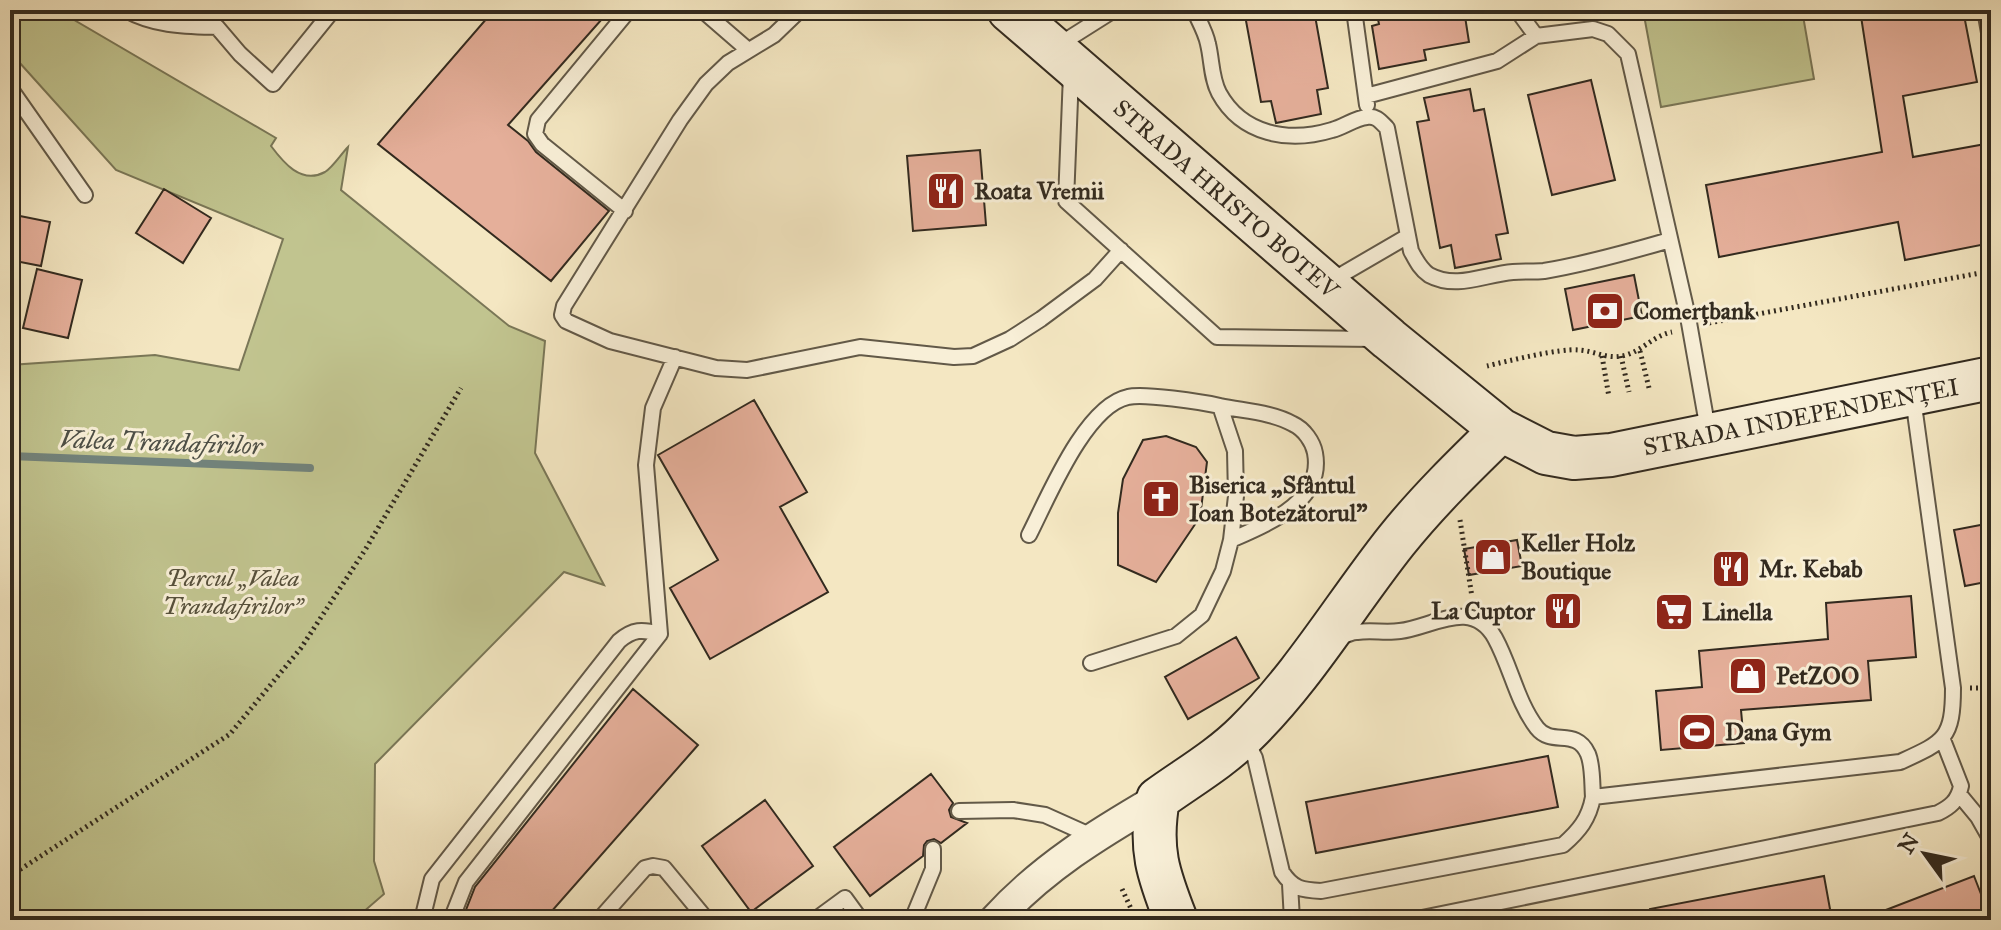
<svg xmlns="http://www.w3.org/2000/svg" width="2001" height="930" font-family="'IM FELL Great Primer',serif">
  <rect width="100%" height="100%" fill="#f4e7c2"/>
  <filter id="stains"><feTurbulence type="fractalNoise" baseFrequency=".0025" numOctaves="4"/><feColorMatrix values="0 0 0 0 .2 0 0 0 0 .09 0 0 0 0 .02 0 0 0 .5 -.17"/></filter>
  <radialGradient id="worn" r=".72"><stop offset=".6" stop-color="#630" stop-opacity="0"/><stop offset="1" stop-color="#630" stop-opacity=".3"/></radialGradient>
  <path fill="#c1c48f" stroke="#7a7757" stroke-width="2" d="M10,10H57L276,138L271,146C283,162 301,185 325,172C333,167 341,154 348,147L341,190L509,326L545,341L535,453L604,585L564,572L375,764L374,861L384,894L354,920H10V365L155,355L239,370L283,239L116,170L10,52Z
    M1643,10H1802L1814,79L1661,107Z"/>
  <g fill="none" stroke-linecap="round" stroke-linejoin="round">
    <path stroke="#72837c" stroke-width="8" d="M10,456L310,468"/>
  </g>
  <path fill="#e5af9a" stroke="#322a1f" stroke-width="2" d="M494,10H610L508,125L528,141L536,152L609,211L551,281L378,144Z
    M1244,10H1314L1328,88L1317,90L1321,114L1276,123L1271,101L1261,102Z
    M1376,10H1464L1469,42L1424,50L1426,60L1379,69L1372,26L1379,24Z
    M1860,10H1963L1977,82L1903,96L1913,157L1991,143V243L1905,260L1898,222L1719,257L1706,185L1882,152Z
    M1591,80L1615,180L1552,195L1528,95Z
    M1470,89L1474,111L1484,109L1508,233L1496,235L1501,259L1455,268L1451,245L1440,248L1417,122L1429,120L1424,98Z
    M980,150L986,225L913,231L907,156Z
    M164,189L211,218L183,263L136,233Z
    M10,214L50,222L41,266L10,260Z
    M37,269L82,280L68,338L23,328Z
    M1634,275L1642,316L1573,330L1565,289Z
    M754,400L807,492L780,507L828,592L710,659L670,588L718,560L658,455Z
    M1166,436L1196,447L1207,462L1200,517L1156,582L1118,565V513L1123,479L1143,440Z
    M1991,523V581L1965,586L1954,530Z
    M1517,540L1522,566L1469,575L1464,549Z
    M1911,596L1916,657L1868,661L1871,700L1741,710L1744,743L1661,750L1656,691L1702,687L1699,651L1828,639L1826,603Z
    M1236,637L1259,678L1188,719L1165,677Z
    M633,689L698,745L544,920H462L475,887Z
    M1548,756L1558,807L1316,853L1306,802Z
    M931,774L953,803L949,810L951,817L967,823L941,843L934,839L927,841L924,845L923,856L870,896L834,847Z
    M765,800L813,866L751,912L702,846Z
    M1824,876L1832,920H1651L1650,909Z
    M1974,876L1991,920H1865V918Z"/>
  <g fill="none" stroke-linecap="round" stroke-linejoin="round">
    <g stroke="#625948" stroke-width="18">
      <path id="lane" d="M126,10C155,26 185,26 217,27
        M197,10L217,27L240,54L273,84L333,10
        M702,10L747,49
        M800,10L774,35L728,63L706,84L680,120L564,306L562,315L566,321L610,341L716,368L747,370L860,347L954,357L973,356L1010,339L1041,319L1095,279L1121,250
        M1194,10C1199,21 1206,33 1208,44C1212,60 1211,78 1219,93C1242,135 1289,143 1332,130C1344,127 1355,118 1367,117C1376,115 1381,122 1387,128L1411,251C1416,260 1420,269 1429,275C1457,290 1485,274 1513,272C1524,271 1534,272 1544,271C1586,264 1629,252 1670,240
        M1354,10L1367,105
        M1517,10L1536,36
        M1985,10L1991,44
        M1057,46L1114,10
        M1071,74L1066,201L1217,337L1374,339
        M10,88L85,195
        M1366,96L1497,61L1536,36L1593,29L1608,34L1628,54L1688,317L1708,430
        M625,211L542,144L535,134L538,120L629,10
        M1329,282L1408,236
        M1220,406C1243,411 1272,412 1293,424C1304,429 1313,442 1315,453C1324,502 1267,524 1231,540
        M1029,535C1048,498 1085,406 1128,397C1143,393 1202,402 1220,406L1235,451L1236,496L1231,540L1223,571L1202,615L1176,636L1091,663
        M1339,636C1346,636 1351,632 1357,632C1371,630 1386,633 1400,631C1433,627 1472,597 1495,638C1511,667 1517,702 1537,728C1552,747 1576,727 1588,754C1593,766 1592,784 1593,797
        M1245,738L1255,758L1282,872C1293,889 1302,890 1321,891L1563,845C1579,831 1589,819 1593,797L1900,762C1944,742 1953,739 1953,688L1913,398
        M1959,794L1978,817L1991,840
        M959,811L1013,810L1045,815L1094,837
        M1290,884L1292,920
        M422,920L432,879L619,641C633,629 642,629 660,634L646,465L653,408L675,357
        M451,920L466,882L660,634
        M599,920L645,868L653,866L664,868L707,920
        M815,920L845,898L861,920
        M912,920L933,869V849
        M1412,920L1938,813C1950,807 1958,801 1961,786L1943,740"/>
    </g>
    <g stroke="#625948" stroke-width="34">
      <path id="street" d="M995,920C1042,868 1098,834 1158,799"/>
    </g>
    <g stroke="#322a1f" stroke-width="46">
      <path id="secondary" d="M1009,10L1389,339L1501,430L1546,453L1574,458L1611,455L1991,378
        M1176,920C1158,874 1149,849 1158,799C1187,778 1220,759 1246,733C1304,676 1346,604 1396,541C1428,501 1465,465 1501,430"/>
    </g>
    <path stroke="#322a1f" stroke-width="5" stroke-dasharray="2 4" stroke-linecap="butt" d="M1709,323L1991,271
      M1640,351L1649,388
      M1602,356L1609,397
      M1621,356L1629,392
      M1487,366C1508,361 1560,348 1579,350C1595,351 1606,359 1622,356C1642,352 1652,336 1672,332
      M1460,520L1472,597
      M1970,688H1991
      M10,876L230,734L301,648L365,550L461,388
      M1122,889L1133,913"/>
    <use href="#lane" stroke="#f8efd7" stroke-width="14"/>
    <use href="#street" stroke="#f8efd7" stroke-width="30"/>
    <use href="#secondary" stroke="#f8efd7" stroke-width="42"/>
  </g>
  <defs>
    <g id="restaurant-square" transform="scale(2)"><rect x="-9" y="-9" width="18" height="18" rx="4" fill="#8f2418" stroke="#f8efd7"/><path d="M-5-6h1v4h1v-4h1v4h1v-4h1v5L-1.5 .5V6h-2V.5L-5-1ZM5-6V6H3V1.5H1.5Q1.5-4 5-6Z" fill="#fff"/></g>
    <g id="bank-square" transform="scale(2)"><rect x="-9" y="-9" width="18" height="18" rx="4" fill="#8f2418" stroke="#f8efd7"/><path d="M-6-4H6V4H-6ZM0-2.3a2.3 2.3 0 1 0 0 4.6a2.3 2.3 0 1 0 0-4.6Z" fill="#fff"/></g>
    <g id="church-square" transform="scale(2)"><rect x="-9" y="-9" width="18" height="18" rx="4" fill="#8f2418" stroke="#f8efd7"/><path d="M-1.2-6h2.4v3.5h3.3v2.4h-3.3V6h-2.4V-.1h-3.3v-2.4h3.3Z" fill="#fff"/></g>
    <g id="shop-square" transform="scale(2)"><rect x="-9" y="-9" width="18" height="18" rx="4" fill="#8f2418" stroke="#f8efd7"/><path d="M-5-2.5h2.3a2.7 3.5 0 0 1 5.4 0H5L5.5 6h-11ZM-1.5-2.5h3a1.5 2.3 0 0 0-3 0Z" fill="#fff"/></g>
    <g id="supermarket-square" transform="scale(2)"><rect x="-9" y="-9" width="18" height="18" rx="4" fill="#8f2418" stroke="#f8efd7"/><path d="M-6-5.5h2.5l.6 2H6L4.5 2H-2.5L-4.4-4H-6ZM-1.5 3.2a1.3 1.3 0 1 0 .1 0ZM3 3.2a1.3 1.3 0 1 0 .1 0Z" fill="#fff"/></g>
    <g id="stadium-square" transform="scale(2)"><rect x="-9" y="-9" width="18" height="18" rx="4" fill="#8f2418" stroke="#f8efd7"/><path d="M0-5a6.5 5 0 1 0 0 10a6.5 5 0 1 0 0-10ZM-3.5-1.8h7v3.6h-7Z" fill="#fff"/></g>
  </defs>
  <g fill-rule="evenodd">
    <use href="#restaurant-square" x="946" y="191"/>
    <use href="#bank-square" x="1605" y="311"/>
    <use href="#church-square" x="1161" y="499"/>
    <use href="#shop-square" x="1493" y="557"/>
    <use href="#restaurant-square" x="1731" y="569"/>
    <use href="#restaurant-square" x="1563" y="611"/>
    <use href="#supermarket-square" x="1674" y="612"/>
    <use href="#shop-square" x="1748" y="676"/>
    <use href="#stadium-square" x="1697" y="732"/>
  </g>
  <g text-anchor="middle" stroke-width="6" stroke-linejoin="round" paint-order="stroke">
    <g font-size="24" font-weight="bold" fill="#322a1f" stroke="#f8efd7" text-anchor="start">
      <text x="974" y="199">Roata Vremii</text>
      <text x="1633" y="319">Comerțbank</text>
      <text x="1189" y="493">Biserica „Sfântul<tspan x="1189" dy="28">Ioan Botezătorul”</tspan></text>
      <text x="1521" y="551">Keller Holz<tspan x="1521" dy="28">Boutique</tspan></text>
      <text x="1759" y="577">Mr. Kebab</text>
      <text x="1535" y="619" text-anchor="end">La Cuptor</text>
      <text x="1702" y="620">Linella</text>
      <text x="1776" y="684">PetZOO</text>
      <text x="1725" y="740">Dana Gym</text>
    </g>
    <g font-size="24" fill="#322a1f" stroke="#f8efd7">
      <text transform="translate(1226 199) rotate(41)" y="8">STRADA HRISTO BOTEV</text>
      <text transform="translate(1801 417) rotate(-11)" y="8">STRADA INDEPENDENȚEI</text>
    </g>
    <g font-size="24" font-style="italic" fill="#56503b" stroke="#f8efd7">
      <text x="233" y="586">Parcul „Valea<tspan x="233" dy="28">Trandafirilor”</tspan></text>
    </g>
    <g font-size="26" font-style="italic" fill="#4d4f46" stroke="#f8efd7">
      <text transform="translate(161 442) rotate(2)" y="9">Valea Trandafirilor</text>
    </g>
  </g>
  <rect width="2001" height="930" fill="none" stroke="#f4e7c2" stroke-width="40"/>
  <rect x="12" y="12" width="1977" height="906" fill="none" stroke="#322a1f" stroke-width="4"/>
  <rect x="20" y="20" width="1961" height="890" fill="none" stroke="#322a1f" stroke-width="2"/>
  <g transform="translate(1925 854) rotate(303)" stroke="#f8efd7" stroke-width="6" paint-order="stroke">
  <path d="M0-6L14 30L0 20L-14 30Z" fill="#322a1f"/>
  <text y="-12" font-size="22" font-weight="bold" text-anchor="middle" fill="#322a1f">N</text>
  </g>
  <rect width="100%" height="100%" filter="url(#stains)"/>
  <rect width="100%" height="100%" fill="url(#worn)"/>
</svg>
